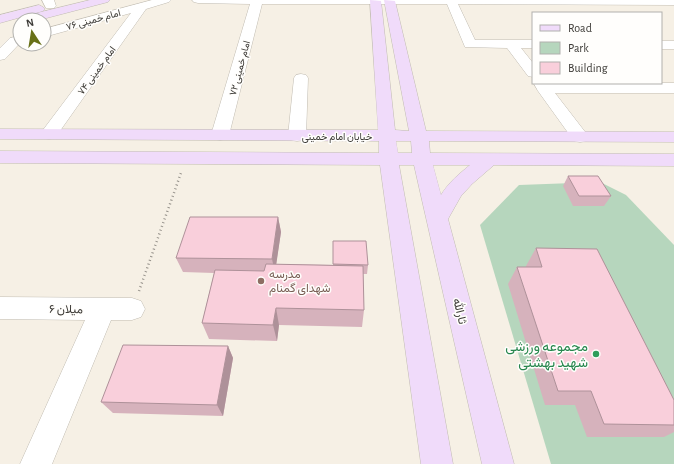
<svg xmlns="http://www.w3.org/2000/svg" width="674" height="464" font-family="'Alegreya Sans',Vazirmatn,sans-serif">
  <rect width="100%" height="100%" fill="#f6f0e5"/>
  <path fill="#b6d6bd" d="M600,182L626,195L674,245V464H551L480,225L519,185Z"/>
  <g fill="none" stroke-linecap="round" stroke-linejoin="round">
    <g stroke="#c1bcb2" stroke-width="1">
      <path id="street" d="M42,0H54L56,6L54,8H46Z
        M152,0H171L169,2L146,9L55,138L49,139L43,138L40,134L43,130L131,13L44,37V29Z
        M192,0H674V5L458,4L475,40H533V48H521L533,63V77L528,76L507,48L465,47L447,4H262L229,135L226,139L220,140L214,139L211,135L250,4L198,3L194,2Z
        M15,37L20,38V43L5,59L0,60V48L10,38Z
        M661,41H674V49H661Z
        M301,74L306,75L308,78L306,136L303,140L297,141L291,140L288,136L294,78L296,75Z
        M533,82L674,83V93H555L589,137L586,141L580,142L574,141L538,91Z
        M0,297L132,298L141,301L145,309L141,317L132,320H111L52,464H20L85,320L0,319Z"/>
    </g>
    <g stroke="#c1bcb2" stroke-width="1">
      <path id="secondary" d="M90,0H110L108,2L39,20H20V22L19,20L21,17Z
        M370,0L381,1L395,130L409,131L384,0L395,1L426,131L674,132V142L429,141L430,153L674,154V166L494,165L472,184L461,196L448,219L514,464H482L414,165H399L453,464H421L380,165L0,163V151L379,153V141L0,139V129L378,130ZM396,141H411L412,153H398ZM433,165H470C459,174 449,182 441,195Z
        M39,5L43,7L45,9L43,11L0,23V15Z"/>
    </g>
    <path stroke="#96928b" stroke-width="2.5" stroke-dasharray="1 3" stroke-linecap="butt" d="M139,291L181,173"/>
    <use href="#street" fill="#fff" fill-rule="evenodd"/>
    <use href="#secondary" fill="#f0dbfa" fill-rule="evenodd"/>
  </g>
  <path fill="#d6b2bc" d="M568,176L611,196L604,206H573L563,186Z
    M278,217L281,232L276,264L333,265V241L368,265L367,274H363L364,310L362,327L279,325L277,341L209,339L202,323L214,273L183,272L176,258Z
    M536,248L674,400V432L664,437H587L575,405H545L508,284L517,267H526V266Z
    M228,346L233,358L223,416L113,413L101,402Z"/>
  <path fill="#ae9199" d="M278,217L281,232L275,273L272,259Z
    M276,308L279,325L277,341L273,325Z
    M228,346L233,358L223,416L217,405Z"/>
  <path fill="#f9cfdb" stroke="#ae9199" d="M568,176H598L611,196H579Z
    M190,217H278L272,259L176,258Z
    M333,241H366L368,265L333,264Z
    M536,248L597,249L674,400V425L604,424L591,391H558L517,267H542Z
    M266,264L363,266L364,310L276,308L273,325L202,323L215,270L264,271Z
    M123,345L228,346L217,405L101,402Z"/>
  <circle fill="#8d6e63" stroke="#fffefc" stroke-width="1.5" cx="261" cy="281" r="4"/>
  <circle fill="#2e9e5b" stroke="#fffefc" stroke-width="1.5" cx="596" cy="354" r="4"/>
  <g text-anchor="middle" stroke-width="3" stroke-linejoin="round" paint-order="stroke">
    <g font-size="10" fill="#3d3b37" stroke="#fffefc">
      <text transform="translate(93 19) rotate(-15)" y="4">امام خمینی ۷۶</text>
      <text transform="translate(239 68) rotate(-75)" y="4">امام خمینی ۷۲</text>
      <text transform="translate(96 70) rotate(-54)" y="4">امام خمینی ۷۴</text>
      <text x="337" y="140">خیابان امام خمینی</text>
    </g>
    <g font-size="12" fill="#785e54" stroke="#fffefc" text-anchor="start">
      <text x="269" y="278">مدرسه<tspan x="269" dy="14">شهدای گمنام</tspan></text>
    </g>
    <g font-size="12" fill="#3d3b37" stroke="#fffefc">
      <text transform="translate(66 309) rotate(1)" y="4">میلان ۶</text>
      <text transform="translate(460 311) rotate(76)" y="4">ثارالله</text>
    </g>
    <g font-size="14" fill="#27864d" stroke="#fffefc" text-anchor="end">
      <text x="588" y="351">مجموعه ورزشی<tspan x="588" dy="16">شهید بهشتی</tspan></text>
    </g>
  </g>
  <rect x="532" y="12" width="130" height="72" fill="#fffefc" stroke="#b1b0ad"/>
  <rect x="540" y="25" width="20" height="6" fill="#f0dbfa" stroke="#b1b0ad"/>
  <text x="568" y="32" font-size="12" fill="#3d3b37">Road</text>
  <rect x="540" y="42" width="20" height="12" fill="#b6d6bd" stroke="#b1b0ad"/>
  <text x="568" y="52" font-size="12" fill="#3d3b37">Park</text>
  <rect x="540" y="62" width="20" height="12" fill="#f9cfdb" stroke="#b1b0ad"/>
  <text x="568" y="72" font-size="12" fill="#3d3b37">Building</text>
  <g transform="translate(32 32) rotate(348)"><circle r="19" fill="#fffefc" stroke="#b1b0ad"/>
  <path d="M0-3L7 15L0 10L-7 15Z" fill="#687017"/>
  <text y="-6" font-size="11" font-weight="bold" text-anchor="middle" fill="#3d3b37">N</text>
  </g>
</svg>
